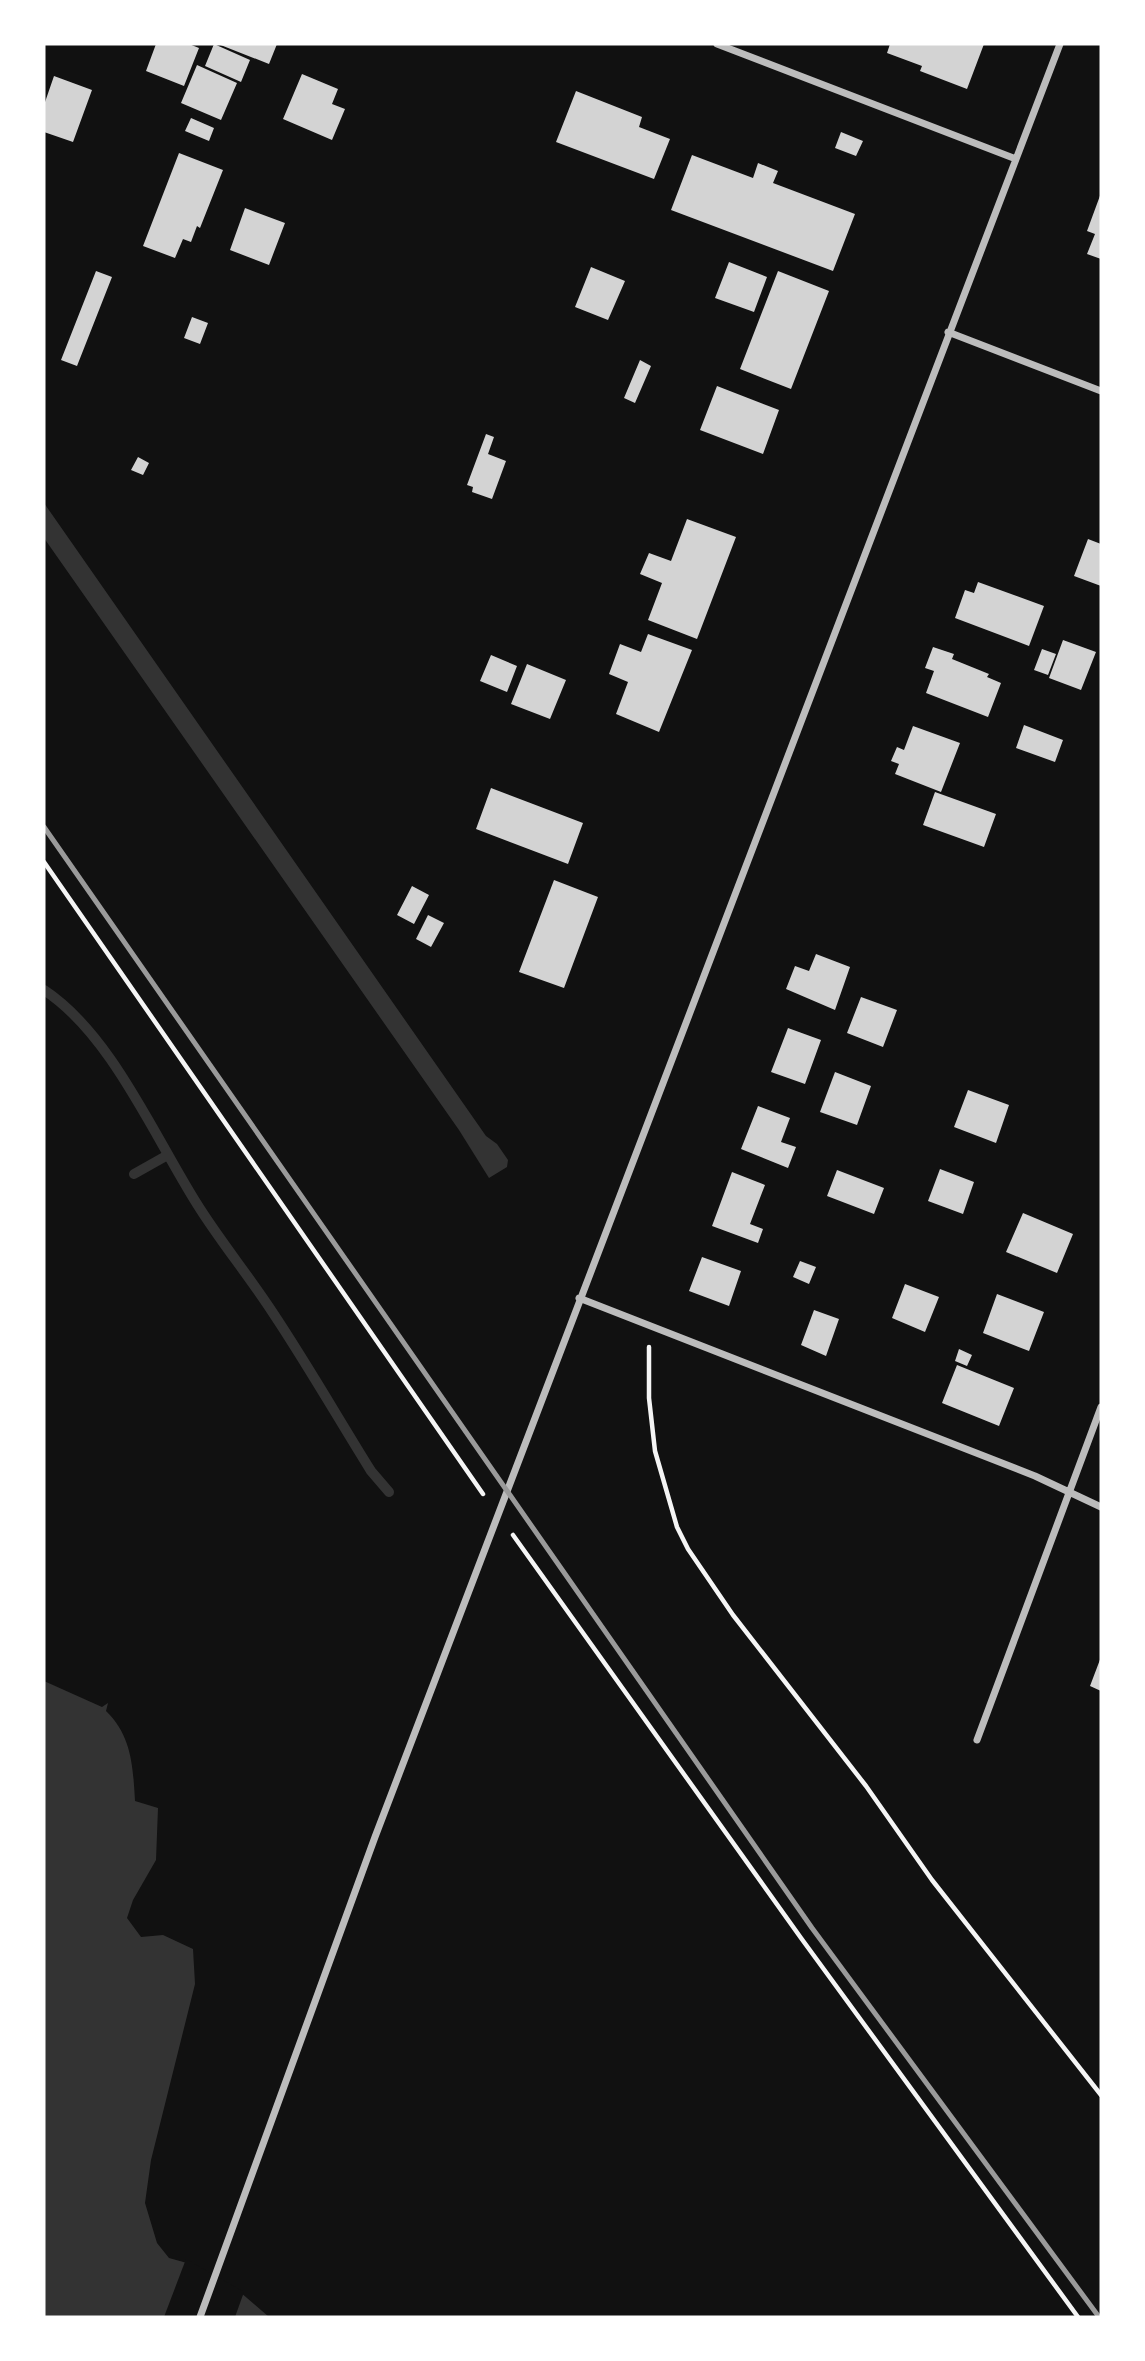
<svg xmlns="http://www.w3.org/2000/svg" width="1145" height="2361" font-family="Karla,sans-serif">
  <rect width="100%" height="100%" fill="#111"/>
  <path fill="#333" d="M44,503L486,1136L497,1144L508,1160L507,1167L489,1178L459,1130L44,538Z
    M44,1681L102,1707L108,1703L106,1711C132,1736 133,1767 135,1801L158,1808L156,1860L133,1900L127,1918L141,1937L163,1935L193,1949L195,1984L151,2160L145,2203L157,2243L169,2258L187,2263L240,2292L269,2317H44Z"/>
  <path fill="#111" d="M186,2259L244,2292L235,2317H164Z"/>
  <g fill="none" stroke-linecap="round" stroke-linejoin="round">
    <path stroke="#333" stroke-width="10" d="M44,990C111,1034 154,1136 197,1204C220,1241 249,1276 273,1313C307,1364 338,1418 371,1471L389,1492
      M134,1174L166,1156"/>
  </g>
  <path fill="#d3d3d3" d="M156,44H189L199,48L184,86L146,71Z
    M214,44L250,60L241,82L205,66Z
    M218,44H277L269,64Z
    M890,44H984L967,89L920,71L922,66L887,53Z
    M197,65L237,83L221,120L181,103Z
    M302,74L338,89L332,104L345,109L332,140L283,119Z
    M54,76L92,90L73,142L44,132V105Z
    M576,91L642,117L639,127L670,139L654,179L556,142Z
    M191,118L214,128L209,141L185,131Z
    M841,132L863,141L856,156L835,148Z
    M179,153L223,170L200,228L197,226L191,242L183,239L175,258L143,246Z
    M692,155L753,178L758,163L778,171L773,183L855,214L833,271L671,210Z
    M1101,193V259L1087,254L1095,234L1087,231Z
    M245,208L285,223L269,265L230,250Z
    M729,262L767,277L754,312L715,298Z
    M591,267L625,281L608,320L575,307Z
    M96,271L112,277L77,366L61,360Z
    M778,271L829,291L791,389L740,369Z
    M192,317L208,323L200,344L184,338Z
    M640,360L651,366L635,403L624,398Z
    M717,386L779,410L763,454L700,430Z
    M486,434L494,437L488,454L506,461L492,499L472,492L473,487L467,485Z
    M138,457L149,463L143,475L131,470Z
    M687,519L736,537L697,639L648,620L662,583L640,574L649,553L671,561Z
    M1088,539L1101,544V586L1074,576Z
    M978,582L1044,606L1029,646L955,618L965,590L974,593Z
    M648,634L692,650L659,732L616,714L628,682L609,674L620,644L641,652Z
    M1063,640L1096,652L1081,690L1049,678Z
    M933,647L954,654L952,659L989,674L987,677L1001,683L988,717L926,693L934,671L925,668Z
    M1042,649L1056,654L1048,675L1034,670Z
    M491,655L517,666L507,692L480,681Z
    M527,664L566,680L550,719L511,704Z
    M1024,725L1063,740L1055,762L1016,748Z
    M913,726L960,743L941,792L895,774L899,764L891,761L897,747L904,750Z
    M491,788L583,823L568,864L476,829Z
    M935,792L996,814L984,847L923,825Z
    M554,880L598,897L564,988L519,972Z
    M412,886L429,895L414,924L397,915Z
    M428,915L444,923L431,947L416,939Z
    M816,954L850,967L835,1010L786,989L795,966L809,971Z
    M861,997L897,1010L883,1047L847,1033Z
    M788,1028L821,1040L805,1084L771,1072Z
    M835,1072L871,1086L857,1125L820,1112Z
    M968,1090L1009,1105L996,1143L954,1127Z
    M758,1106L790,1118L781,1142L796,1147L788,1168L741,1149Z
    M940,1169L974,1182L963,1214L928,1201Z
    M837,1170L884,1188L874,1214L827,1196Z
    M732,1172L765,1185L750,1224L763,1229L758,1243L712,1226Z
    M1023,1213L1073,1234L1057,1273L1006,1252Z
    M702,1257L741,1271L729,1306L689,1291Z
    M800,1261L816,1267L809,1284L793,1277Z
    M905,1284L939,1297L925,1332L892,1318Z
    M997,1294L1044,1312L1029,1351L983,1333Z
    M814,1310L839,1319L826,1356L801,1345Z
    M959,1349L972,1355L967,1366L955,1361Z
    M957,1365L1014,1388L999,1426L942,1403Z
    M1101,1657V1691L1090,1686Z"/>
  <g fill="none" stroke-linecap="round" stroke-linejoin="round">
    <path stroke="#f5f5f5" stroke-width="4.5" d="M44,862L483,1494
      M649,1347V1398L655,1451L677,1527L688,1549L733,1615L866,1786L932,1880L1101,2095
      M513,1535L801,1938L1078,2317"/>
    <path stroke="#bcbcbc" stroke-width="7" d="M717,44L1016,159
      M948,332L1101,391
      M579,1298L1035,1476L1101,1507
      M977,1740L1101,1407
      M200,2317L375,1837L1060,44"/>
    <path stroke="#9a9a9a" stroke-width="5" d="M44,827L812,1928L1099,2317"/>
  </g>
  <rect width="1145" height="2361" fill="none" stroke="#ffffff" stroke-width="91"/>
</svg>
